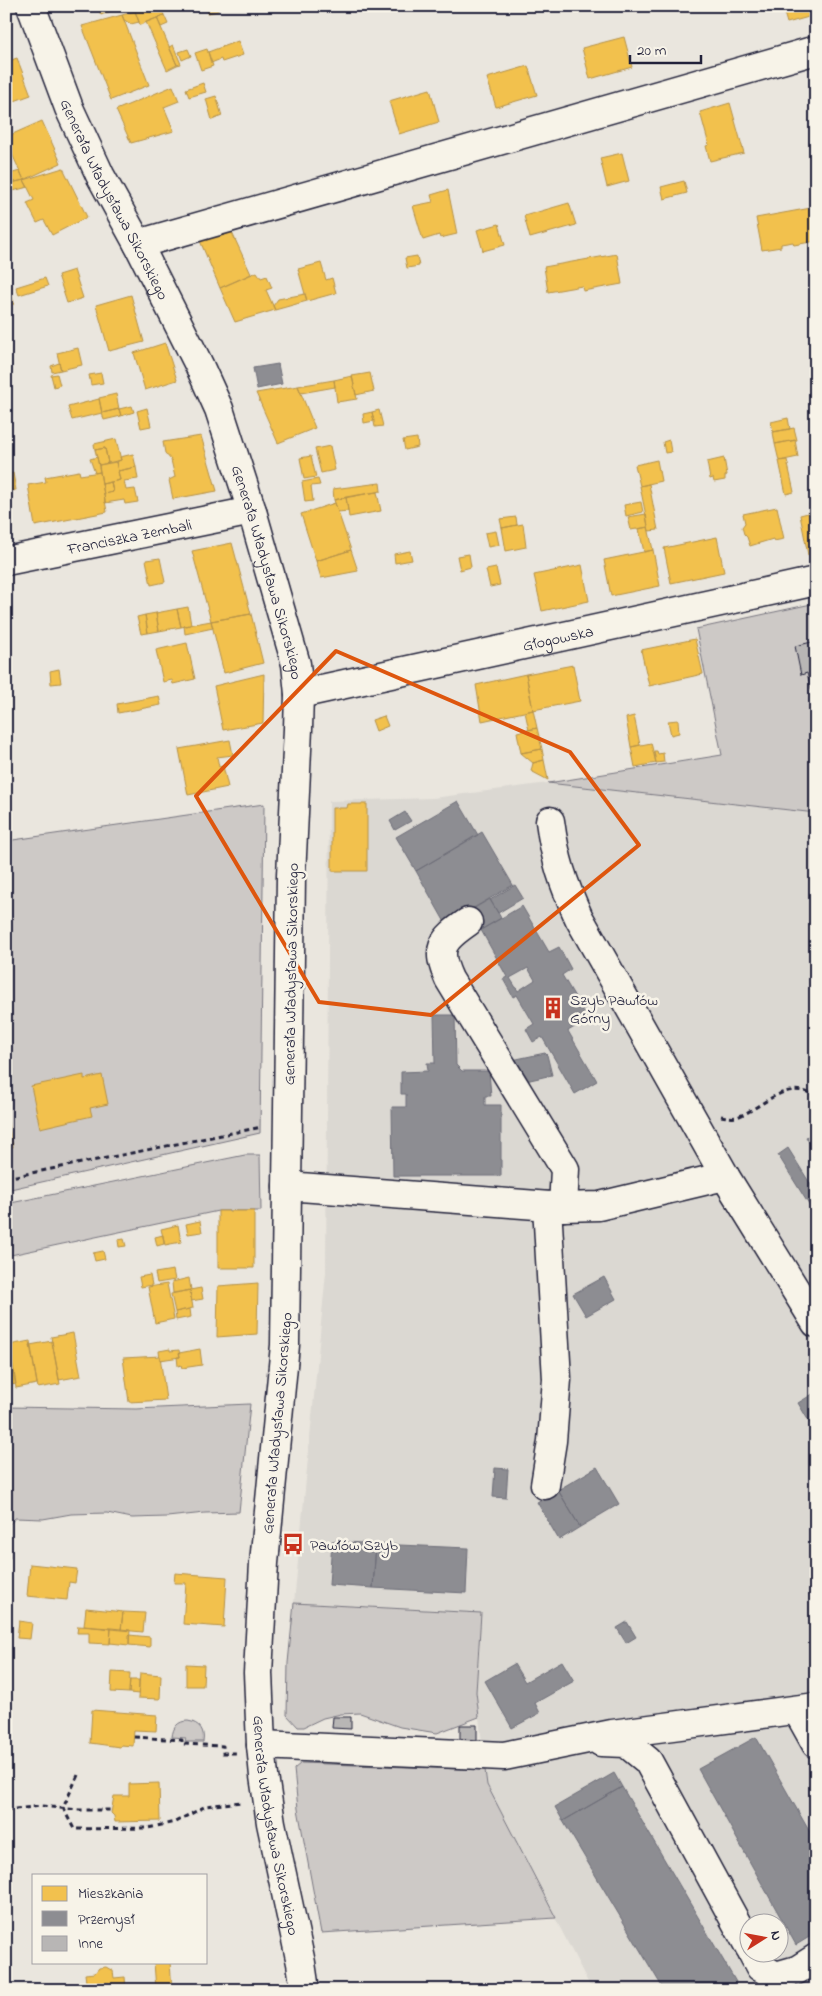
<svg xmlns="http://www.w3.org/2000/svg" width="822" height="1996" font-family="'Indie Flower',sans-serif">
  <rect width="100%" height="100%" fill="#eae6de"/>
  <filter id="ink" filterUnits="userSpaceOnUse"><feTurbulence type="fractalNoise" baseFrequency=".02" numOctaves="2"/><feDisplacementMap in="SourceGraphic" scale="10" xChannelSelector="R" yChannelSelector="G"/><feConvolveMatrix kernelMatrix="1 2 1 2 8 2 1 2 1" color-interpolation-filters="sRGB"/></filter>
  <g filter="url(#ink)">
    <path fill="#dbd8d2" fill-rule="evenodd" d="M548,783L816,813V1990H592L487,1785L476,1692L481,1613L294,1603L326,1272L329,801L433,798ZM750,1924H780V1954H750Z"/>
    <path fill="#cdc9c6" stroke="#787680" d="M816,603V813L548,783L722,755L696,629Z
      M264,804L260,1133L6,1190V841Z
      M245,1155H260L261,1211H218L6,1256V1204Z
      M250,1404L239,1512L205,1513L167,1517L132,1518L107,1513L71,1514L43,1519L15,1518L10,1524V1558H6V1407L136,1409Z
      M294,1603L481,1613L476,1692L479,1717L437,1733L400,1727L360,1713L341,1714L323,1718L304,1727H298L287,1715L288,1663Z
      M188,1721C200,1723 205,1731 203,1742H185L186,1738L172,1737C173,1727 178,1721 188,1721Z
      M301,1763L485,1770L487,1785L556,1918L321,1933L298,1809L294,1769Z"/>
    <path fill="#f2c14e" stroke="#b49148" d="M97,6H123L101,15Z
      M144,6H160L164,15L140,25L135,11Z
      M206,6H217L218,11L208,13Z
      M782,6H816V15L787,23Z
      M135,11L139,22L131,24L124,20L122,15Z
      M122,15L149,85L111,100L82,26Z
      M164,15L168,24L161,27L157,18Z
      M157,18L177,65L167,70L146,22Z
      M624,37L632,67L590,79L582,48Z
      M238,41L243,55L222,62L221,59L211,63L208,52Z
      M173,45L181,64L177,65L169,47Z
      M188,49L191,56L182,60L179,52Z
      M207,49L213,66L201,70L195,53Z
      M17,58L31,95L6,104V62Z
      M528,66L537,95L496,107L487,78Z
      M816,75V95L811,77Z
      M203,83L206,92L189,97L186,89Z
      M173,86L179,101L164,107L174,131L131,143L116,110Z
      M430,89L439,122L399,134L389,101Z
      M216,96L222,116L212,120L206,99Z
      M730,103L744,153L710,161L706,146L709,145L700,112Z
      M42,121L61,163L24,180L6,141V137Z
      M622,153L629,181L607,187L600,158Z
      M63,168L87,217L52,235L44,220L37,223L27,203L34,200L24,180Z
      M20,171L24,180L6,184V175Z
      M24,180L28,187L9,192L7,184Z
      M684,181L687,193L664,199L661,187Z
      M448,190L457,234L440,238L439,235L423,240L413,206L433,202L431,195Z
      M569,203L576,225L530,238L524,216Z
      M811,208L816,241L794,245L793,242L781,244V247L762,250L756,218Z
      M228,224L251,274L220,288L198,236Z
      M499,224L505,245L483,251L477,230Z
      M617,254L622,284L583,291L582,286L548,292L544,267Z
      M417,256L419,266L407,268L405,258Z
      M321,263L326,280L332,278L336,293L307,301L298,269Z
      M74,270L83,298L67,303L58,275Z
      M257,272L261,278L267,276L272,288L266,290L275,310L235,322L220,288Z
      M45,278L48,286L19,295L16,287Z
      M10,288L14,304L6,305V289Z
      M305,294L307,301L275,310L273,306L278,299Z
      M131,295L144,342L109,351L96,305Z
      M165,343L177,380L145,390L134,353Z
      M78,348L82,365L61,370L57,353Z
      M59,363L61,370L52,372L51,366Z
      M101,373L103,383L91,385L89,375Z
      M370,373L374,391L356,395L352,376Z
      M57,374L60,385L54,387L51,375Z
      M352,376L357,399L337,402L334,380Z
      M334,380L335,387L301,393L298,386Z
      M298,386L315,428L278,443L256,393Z
      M116,394L119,409L102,413L99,398Z
      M99,399L102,413L72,420L68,407Z
      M132,406L134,412L121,416L119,409Z
      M147,408L151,426L141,428L137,411Z
      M119,409L121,416L104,420L102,413Z
      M379,410L383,426L375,427L372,412Z
      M372,412L374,421L364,423L363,414Z
      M788,418L790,429L773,432L771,422Z
      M794,428L797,440L775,444L773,432Z
      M201,436L217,491L173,499L169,480L175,477L171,460L165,453L163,442Z
      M417,438L418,447L405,450L403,440Z
      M116,439L121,460L108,463L105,448L95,450L94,444Z
      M669,440L671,452L665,453L663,442Z
      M795,440L798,457L779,461L775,444Z
      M330,446L335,470L321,473L315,449Z
      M105,448L108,463L99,465L95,450Z
      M133,454L136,467L118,471L116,462L121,460L120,457Z
      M311,456L316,477L304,479L300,458Z
      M97,457L100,472L95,473L90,459Z
      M724,458L727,475L725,476V480L714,482L713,478L710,479L707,462Z
      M657,460L661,481L640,486L635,465Z
      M787,460L794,492L786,494L779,461Z
      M116,462L120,480L102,484L99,465Z
      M136,467L138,479L124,481L126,490L135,489L138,502L125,504L124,500L105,503L104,494L113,492L111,482L120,480L118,471Z
      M79,471L80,475L100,472L107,512L35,526L28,485L46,482L45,477Z
      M13,473L16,490L6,491V474Z
      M318,479L320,485L311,486L313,501L305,502L302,482Z
      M111,482L113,492L104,494L102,484Z
      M380,483L381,491L334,500L333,489Z
      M649,484L658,530L649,531L640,486Z
      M377,492L381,511L349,517L346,497Z
      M346,497L348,511L338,512L334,500Z
      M641,502L643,512L626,516L624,505Z
      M335,503L351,550L316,561L301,514Z
      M777,507L784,539L774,541L773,539L750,546L747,537L744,534L742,527L745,523L743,514Z
      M816,511V553L808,555L800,515Z
      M646,514L648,527L631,530L628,517Z
      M516,517L517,525L502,528L500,519Z
      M523,524L526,547L506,551L502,528Z
      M648,527L653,550L644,552L639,529Z
      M496,531L499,545L488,547L485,533Z
      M717,537L724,572L671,583L664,548Z
      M232,543L251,614L211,621L192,551Z
      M351,550L358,571L321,578L316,561Z
      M653,550L660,586L611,596L604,560Z
      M410,551L412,560L395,563L394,554Z
      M469,554L471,567L460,570L457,556Z
      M160,558L165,582L151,585L146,560Z
      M582,565L589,601L542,611L534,575Z
      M496,568L500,585L490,587L486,570Z
      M188,607L191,625L181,627L177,609Z
      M177,609L181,627L159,631L156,613Z
      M156,613L159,631L148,633L145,615Z
      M251,614L263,663L224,673L211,621Z
      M145,615L148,633L141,634L137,617Z
      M211,621L213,628L185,634L184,626Z
      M695,639L703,674L649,686L641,650Z
      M187,643L195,679L173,684L172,680L163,682L156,650Z
      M573,665L580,701L533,710L526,674Z
      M59,669L61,683L51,684L50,671Z
      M264,674L263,723L223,730L214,686Z
      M526,674L533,710L482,721L476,685Z
      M159,696L161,705L118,713L117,704Z
      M533,710L537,728L529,730L525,712Z
      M384,716L388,726L376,731L372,720Z
      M634,716L640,745L631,747L626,718Z
      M678,720L679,733L671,735L668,721Z
      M537,728L542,749L521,753L517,732Z
      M230,740L233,755L217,757L219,767L223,766L228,787L188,795L179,749Z
      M651,743L656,763L635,767L631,747Z
      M542,749L544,760L533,763L521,753Z
      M654,751H657L658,754L663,753L664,762L656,763Z
      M544,760L548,780L531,771L533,763Z
      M348,804H367V871H332V808H347Z
      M84,1075V1079L102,1075L108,1104L90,1108L92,1116L40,1128L31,1086Z
      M6,1114L13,1147L6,1148Z
      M218,1211H254V1268H218Z
      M200,1221L202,1232L188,1234L186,1224Z
      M178,1225L181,1242L165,1245L161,1229Z
      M163,1235L164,1244L157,1246L155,1237Z
      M124,1239L126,1246L119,1247L118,1240Z
      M103,1251L105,1259L95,1261L93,1253Z
      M173,1270L175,1280L157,1283L155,1273Z
      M150,1275L152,1285L141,1287L139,1277Z
      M189,1278L191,1290L173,1293L172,1282Z
      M258,1283L257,1334L217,1337L218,1286Z
      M167,1284L174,1319L155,1323L148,1287Z
      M201,1288L203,1299L191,1301L190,1290Z
      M190,1290L193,1308L175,1312L171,1294Z
      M190,1309L191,1317L176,1320L175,1312Z
      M73,1333L81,1376L59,1380L51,1337Z
      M30,1341L37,1384L16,1388L9,1345Z
      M52,1341L60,1384L38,1388L30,1345Z
      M6,1342H9L16,1384L6,1386Z
      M170,1349V1351L179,1350L180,1357L160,1360L159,1351Z
      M200,1349L202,1365L182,1368L181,1365L178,1366L177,1357H180L179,1353Z
      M160,1356L166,1400L129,1402L123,1358Z
      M30,1564L77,1569L75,1583L69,1582L67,1600L27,1596Z
      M175,1573L227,1577L224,1627L183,1624L186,1583H174Z
      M86,1608L123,1612L121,1630L84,1626Z
      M123,1612L145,1613L143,1632L121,1630Z
      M19,1621L32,1623L30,1639L17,1638Z
      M78,1626L111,1628L110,1644L89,1643V1633H77Z
      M111,1628L130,1630L129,1645L110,1643Z
      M129,1635L150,1637V1647L129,1645Z
      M186,1664L204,1665L203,1686H186Z
      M112,1672L130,1673L129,1693L111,1692Z
      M140,1673L161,1675L160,1699L138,1698Z
      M130,1680H139V1694L129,1693Z
      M92,1710L157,1715L156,1731L134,1730L133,1746L121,1745L120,1747L90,1743Z
      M159,1783L160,1821L115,1822L114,1816L111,1813L114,1796H129V1784Z
      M154,1962H170L172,1990H156Z
      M106,1967L113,1971L114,1978L125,1977L126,1990H87L85,1974L95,1973L99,1968Z"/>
    <path fill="#8d8d92" stroke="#6d6d78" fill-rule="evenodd" d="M278,364L282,384L257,389L253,368Z
      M458,801L478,835L416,871L396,837Z
      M405,812L411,821L395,830L390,821Z
      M482,832L513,885L446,924L416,871Z
      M515,885L523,898L498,913L490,900Z
      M490,899L501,918L477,932L466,913Z
      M522,906L549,952L559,947L571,969L562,975L588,1019L568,1031L597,1081L575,1094L542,1037L533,1042L526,1029L534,1024L517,995L513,997L503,979L507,977L481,930ZM528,968L535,980L518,991L510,978Z
      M434,1015H455L456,1065L462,1071H489L491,1096H485V1105H501V1176H393L392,1107H406V1094H401V1072L428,1071L427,1063H435Z
      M545,1053L547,1055L552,1075L517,1083L512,1060Z
      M816,1132V1153L806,1137Z
      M788,1148L816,1193V1216L778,1155Z
      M604,1277L616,1299L586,1316L573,1294Z
      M816,1392V1433L798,1403Z
      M597,1467L619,1504L580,1527L558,1490Z
      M495,1468L508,1469L506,1498L493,1497Z
      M558,1490L580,1527L559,1540L537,1502Z
      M332,1541L376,1544L373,1588L329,1585Z
      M376,1544L468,1548L466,1593L373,1588Z
      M627,1622L636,1637L626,1643L617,1628Z
      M562,1661L574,1681L535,1703L540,1713L512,1728L485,1681L514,1664L525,1682Z
      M756,1737L816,1843V1933L796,1945L698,1769Z
      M614,1773L622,1787L563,1821L555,1807Z
      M622,1787L736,1982L722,1990H664L563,1821Z"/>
    <path fill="#b8b6b5" stroke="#22223b" d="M816,641V696H813L807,673L801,675L795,646Z
      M333,1717H351V1729L332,1728Z
      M460,1725H477V1742L460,1741Z"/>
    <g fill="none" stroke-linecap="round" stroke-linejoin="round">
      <g stroke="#22223b" stroke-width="31">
        <g id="minor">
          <path id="s1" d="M31,6L69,108L100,175L138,244L199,365L219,409L252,511L296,664L299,694L298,729L291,876L285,1345L264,1563L258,1673L261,1745L264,1776L271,1823L301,1963L305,1990"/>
          <path d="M138,244L816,50"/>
          <path id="s2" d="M6,561L252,511"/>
          <path id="s3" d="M299,694L816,581"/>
          <path d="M550,821C555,859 563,883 579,918L725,1176L816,1323"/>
          <path d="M468,922C442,940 435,948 449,979L565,1169L563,1207"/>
          <path d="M287,1186L563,1207L599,1206L725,1176"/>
          <path d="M545,1485L552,1441L557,1379L547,1206"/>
          <path d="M797,1710L816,1744"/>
          <path d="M601,1742L626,1743L648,1761L750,1948"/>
          <path d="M261,1745L504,1756L612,1734L816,1707"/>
          <path d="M753,1954L760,1967L776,1976L797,1970L816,1958"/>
        </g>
      </g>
      <path stroke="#22223b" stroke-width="3" stroke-dasharray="5 4" stroke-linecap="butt" d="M721,1116C726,1117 732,1118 737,1117C763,1108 784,1078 816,1096
        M6,1178L262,1127
        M134,1737L182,1740V1744L223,1746V1753H237
        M78,1775L63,1808L74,1829L148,1828L175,1822L206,1806L242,1802
        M6,1810L41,1806L79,1810H110"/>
      <use href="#minor" stroke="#f7f3e8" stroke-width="28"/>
    </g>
  </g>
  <path fill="none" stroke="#de560e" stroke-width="4" stroke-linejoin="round" d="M336,651L570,752L639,845L431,1015L319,1002L196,796Z"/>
  <defs>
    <g id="building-bare" transform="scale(1.725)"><path d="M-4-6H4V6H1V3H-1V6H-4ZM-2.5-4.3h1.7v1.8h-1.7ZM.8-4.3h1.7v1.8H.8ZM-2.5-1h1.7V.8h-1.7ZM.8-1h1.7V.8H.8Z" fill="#c8321e" stroke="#f7f3e8" stroke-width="2.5" paint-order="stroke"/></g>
    <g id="bus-bare" transform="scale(1.725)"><path d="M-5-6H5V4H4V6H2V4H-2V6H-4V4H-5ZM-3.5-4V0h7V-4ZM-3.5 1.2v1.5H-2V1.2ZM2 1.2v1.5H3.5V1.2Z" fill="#c8321e" stroke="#f7f3e8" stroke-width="2.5" paint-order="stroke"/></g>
  </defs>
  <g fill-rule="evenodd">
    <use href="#building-bare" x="553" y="1008"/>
    <use href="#bus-bare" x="293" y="1544"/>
  </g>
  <g text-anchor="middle" stroke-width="5" stroke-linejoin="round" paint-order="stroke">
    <g font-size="16" fill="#22223b" stroke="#f7f3e8">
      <text dy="6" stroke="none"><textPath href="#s1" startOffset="211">Generała Władysława Sikorskiego</textPath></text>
      <text dy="6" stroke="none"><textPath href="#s2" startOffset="126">Franciszka Zembali</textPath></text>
      <text dy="6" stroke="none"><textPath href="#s1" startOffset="616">Generała Władysława Sikorskiego</textPath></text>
      <text dy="6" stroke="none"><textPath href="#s3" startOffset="265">Głogowska</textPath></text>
      <text transform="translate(290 974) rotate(-89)" y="6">Generała Władysława Sikorskiego</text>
      <text transform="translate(276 1423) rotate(-85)" y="6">Generała Władysława Sikorskiego</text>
      <text dy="6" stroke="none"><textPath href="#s1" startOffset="1876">Generała Władysława Sikorskiego</textPath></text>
    </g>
    <g font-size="16" fill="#22223b" stroke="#f7f3e8" text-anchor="start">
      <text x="570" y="1005">Szyb Pawłów<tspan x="570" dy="18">Górny</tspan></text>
      <text x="310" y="1550">Pawłów Szyb</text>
    </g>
  </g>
  <rect width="822" height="1996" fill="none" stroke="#f7f3e8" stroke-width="25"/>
  <rect x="12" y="12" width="797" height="1971" fill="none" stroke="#22223b" stroke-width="2" filter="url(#ink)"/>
  <rect x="32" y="1874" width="175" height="90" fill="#f7f3e8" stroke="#a29fa3"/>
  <rect x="42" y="1886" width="25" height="15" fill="#f2c14e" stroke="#a29fa3"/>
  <text x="78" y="1898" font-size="15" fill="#22223b">Mieszkania</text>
  <rect x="42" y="1911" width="25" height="15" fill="#8d8d92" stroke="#a29fa3"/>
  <text x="78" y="1924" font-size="15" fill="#22223b">Przemysł</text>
  <rect x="42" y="1936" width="25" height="15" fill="#b8b6b5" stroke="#a29fa3"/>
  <text x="78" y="1948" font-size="15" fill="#22223b">Inne</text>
  <g transform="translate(764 1938) rotate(79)"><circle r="24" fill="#f7f3e8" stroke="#a29fa3"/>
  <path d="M0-4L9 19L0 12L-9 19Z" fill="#c8321e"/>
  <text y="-8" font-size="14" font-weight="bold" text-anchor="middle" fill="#22223b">N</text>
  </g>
  <path d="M630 55v8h71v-8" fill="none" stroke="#22223b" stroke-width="2.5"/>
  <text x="637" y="55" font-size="15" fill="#22223b" stroke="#f7f3e8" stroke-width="4" paint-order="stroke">20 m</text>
</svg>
